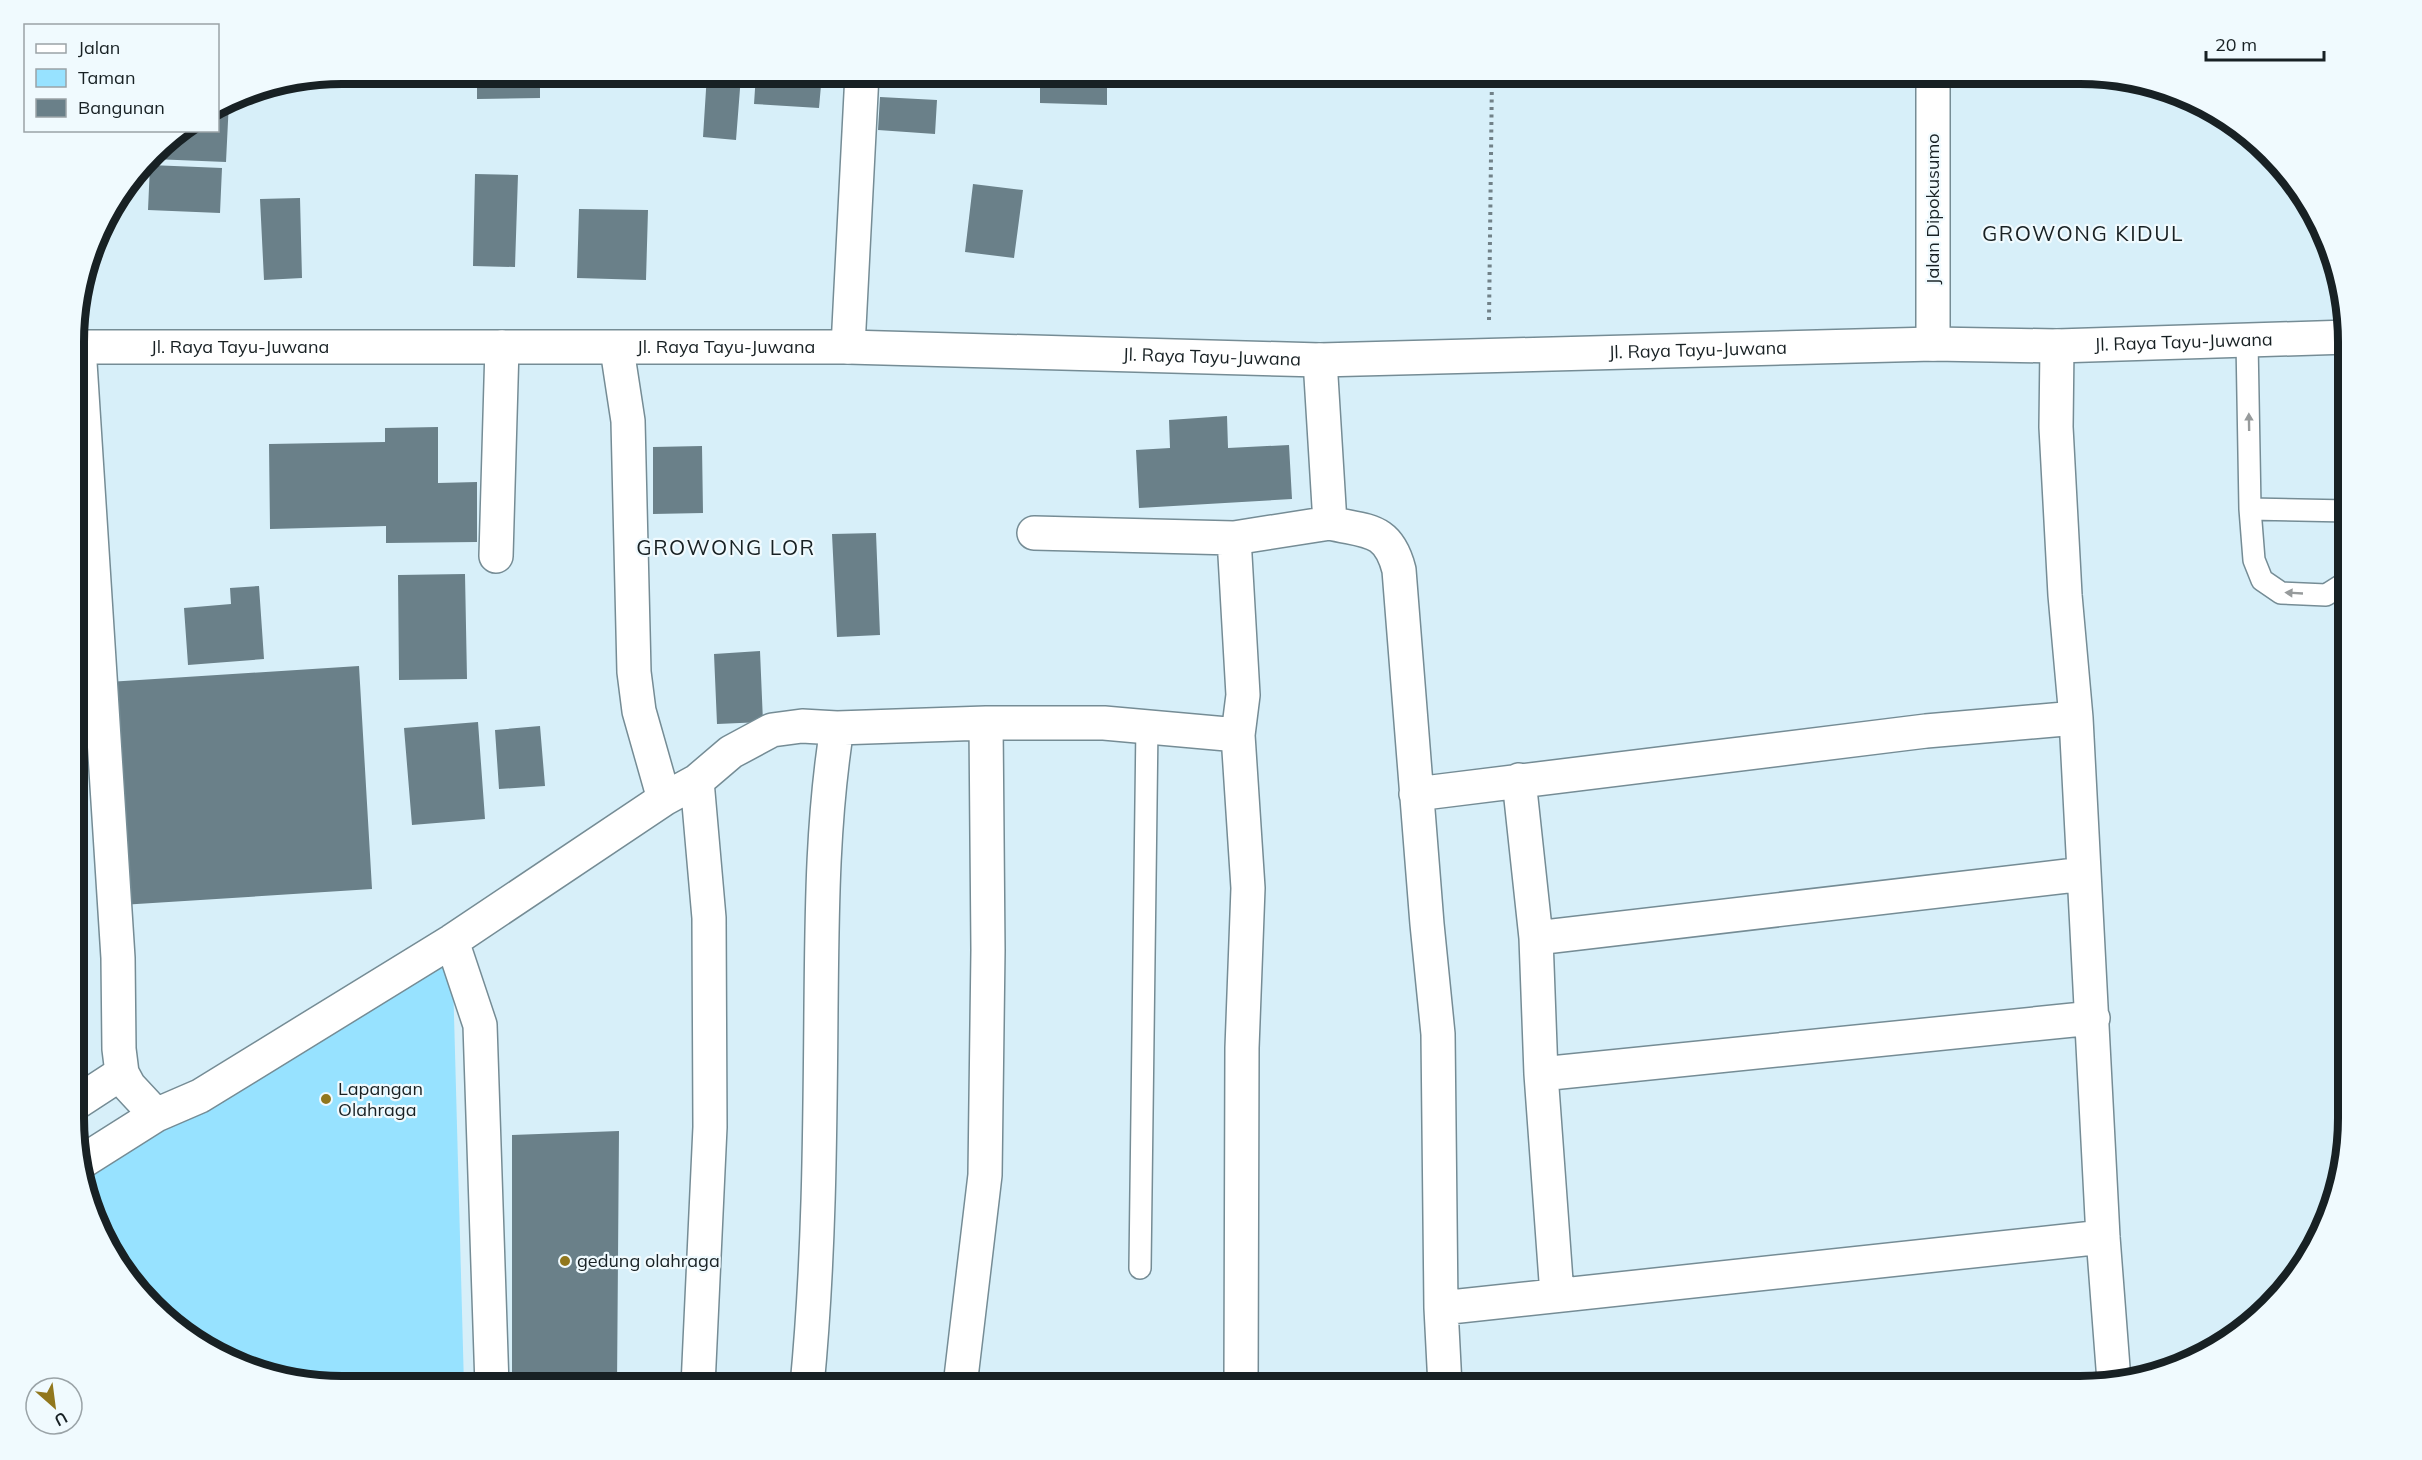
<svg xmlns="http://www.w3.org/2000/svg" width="2422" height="1460" font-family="Mulish,sans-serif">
  <rect width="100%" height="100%" fill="#d7eff9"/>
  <path fill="#97e2ff" d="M452,941L464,1386H342L272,1377L208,1350L119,1267L82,1169Z"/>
  <path fill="#6a8089" d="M477,74H540V98L477,99Z
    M707,74L741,76L736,140L703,137Z
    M756,74H822L819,108L754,104Z
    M974,74H1107V105L1040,103V84L974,83Z
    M880,97L937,100L935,134L878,130Z
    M229,101L226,162L153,159L165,140L181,130H218V108Z
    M150,165L222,168L220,213L148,210Z
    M475,174L518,175L515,267L473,266Z
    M973,184L1023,190L1014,258L965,252Z
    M300,198L302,278L264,280L260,199Z
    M579,209L648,210L646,280L577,278Z
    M1227,416L1228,448L1289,445L1292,499L1139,508L1136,450L1170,448L1169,420Z
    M438,427V483L477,482V542L386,543V526L270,529L269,444L385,442V428Z
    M702,446L703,513L653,514V447Z
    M876,533L880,635L837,637L832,534Z
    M465,574L467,679L399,680L398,575Z
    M259,586L264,659L188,665L184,608L231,604L230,588Z
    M760,651L763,722L717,724L714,654Z
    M359,666L372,889L121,905L108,682Z
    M478,722L485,819L412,825L404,728Z
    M540,726L545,786L499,789L495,730Z
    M76,981H81L79,1043H76Z
    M619,1131L617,1386H512V1135Z"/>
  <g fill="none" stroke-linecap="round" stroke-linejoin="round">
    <g stroke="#758c95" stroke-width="24">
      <path id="lane" d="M2247,341L2250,509L2254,560L2262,580L2281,593L2326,595L2348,581
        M2250,509L2348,511
        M1140,1268L1147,725"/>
    </g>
    <g stroke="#758c95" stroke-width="36">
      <path id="street" d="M1933,344V74
        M2057,346L2056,427L2065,595L2076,718L2103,1237L2114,1381
        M848,347L862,74
        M617,349L628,421L634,672L639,711L664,799
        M1320,360L1330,523C1367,532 1388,527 1399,570L1427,924L1438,1034L1441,1308L1445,1386
        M1034,533L1234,538L1330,523
        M496,556L502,347
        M1238,735L1248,888L1242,1048L1241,1386
        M1519,780L1536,938L1541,1074L1557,1295
        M697,781L709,918L710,1127L698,1386
        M1416,794L1926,731L2076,718
        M1536,938L2084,874
        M452,941L480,1025L492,1386
        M122,1073L129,1086L156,1115
        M1541,1074L2093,1018
        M76,1103L122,1073L119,1049L118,958L79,347
        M80,1163L156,1115L200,1096L452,941L664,799L697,781L731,752L772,730L802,726L837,728L986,723H1104L1238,735L1243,695L1234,538
        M1441,1308L2103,1237
        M807,1386C819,1262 820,1135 821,1009C822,915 822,822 837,728
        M960,1386L985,1175L988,950L986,723"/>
    </g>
    <g stroke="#758c95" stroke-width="36">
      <g id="secondary">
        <path id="s1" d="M76,347H848L1320,360L1933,344L2057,346L2348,337"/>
      </g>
    </g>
    <path stroke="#718188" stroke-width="4" stroke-dasharray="3 4.5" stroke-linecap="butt" d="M1489,320L1492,74"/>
    <use href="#lane" stroke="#fff" stroke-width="21"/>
    <use href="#street" stroke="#fff" stroke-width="33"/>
    <use href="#secondary" stroke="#fff" stroke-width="33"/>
  </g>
  <defs><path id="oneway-solid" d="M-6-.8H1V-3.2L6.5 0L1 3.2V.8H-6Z" transform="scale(1.5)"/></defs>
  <g fill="#979b9c">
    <use href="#oneway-solid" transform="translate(2249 422) rotate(-91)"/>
    <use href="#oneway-solid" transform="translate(2294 593) rotate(-177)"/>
  </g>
  <g fill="#91771d" stroke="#f0fafe" stroke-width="2">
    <circle cx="326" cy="1099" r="6"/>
    <circle cx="565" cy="1261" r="6"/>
  </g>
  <g text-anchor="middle" stroke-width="4.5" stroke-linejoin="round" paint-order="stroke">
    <g font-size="18" fill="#182124" stroke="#f0fafe">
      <text transform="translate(1933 209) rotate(-90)" y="6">Jalan Dipokusumo</text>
      <text dy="6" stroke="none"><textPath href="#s1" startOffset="2108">Jl. Raya Tayu-Juwana</textPath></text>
      <text dy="6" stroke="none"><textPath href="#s1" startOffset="164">Jl. Raya Tayu-Juwana</textPath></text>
      <text dy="6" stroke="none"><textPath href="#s1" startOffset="650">Jl. Raya Tayu-Juwana</textPath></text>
      <text dy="6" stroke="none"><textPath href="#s1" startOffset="1622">Jl. Raya Tayu-Juwana</textPath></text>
      <text dy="6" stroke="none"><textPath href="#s1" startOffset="1136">Jl. Raya Tayu-Juwana</textPath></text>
    </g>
    <g font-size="18" fill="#182124" stroke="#f0fafe" text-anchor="start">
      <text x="338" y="1095">Lapangan<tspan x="338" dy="21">Olahraga</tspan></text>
      <text x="577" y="1267">gedung olahraga</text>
    </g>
    <g font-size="21" letter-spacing="1.5" fill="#182124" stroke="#f0fafe">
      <text x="2083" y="241">GROWONG KIDUL</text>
      <text x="726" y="555">GROWONG LOR</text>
    </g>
  </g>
  <path d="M0 0H2422V1460H0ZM342 84H2080A258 258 0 0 1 2338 342V1118A258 258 0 0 1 2080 1376H342A258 258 0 0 1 84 1118V342A258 258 0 0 1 342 84Z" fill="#f0fafe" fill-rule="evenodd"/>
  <path fill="none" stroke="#182124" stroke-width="8" d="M342 84H2080A258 258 0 0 1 2338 342V1118A258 258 0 0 1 2080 1376H342A258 258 0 0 1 84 1118V342A258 258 0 0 1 342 84Z"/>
  <rect x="24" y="24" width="195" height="108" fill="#f0fafe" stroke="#9aa3a7" stroke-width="1.5"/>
  <rect x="36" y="44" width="30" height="9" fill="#ffffff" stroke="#9aa3a7" stroke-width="1.5"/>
  <text x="78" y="54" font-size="18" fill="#182124">Jalan</text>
  <rect x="36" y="69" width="30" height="18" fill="#97e2ff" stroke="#9aa3a7" stroke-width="1.5"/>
  <text x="78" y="84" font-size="18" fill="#182124">Taman</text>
  <rect x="36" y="99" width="30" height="18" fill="#6a8089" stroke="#9aa3a7" stroke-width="1.5"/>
  <text x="78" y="114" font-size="18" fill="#182124">Bangunan</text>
  <g transform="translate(54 1406) rotate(152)"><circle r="28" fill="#f0fafe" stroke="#9aa3a7" stroke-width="1.5"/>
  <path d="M0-4.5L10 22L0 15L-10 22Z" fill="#91771d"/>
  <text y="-9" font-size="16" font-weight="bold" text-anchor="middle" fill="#182124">U</text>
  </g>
  <path d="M2206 51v9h118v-9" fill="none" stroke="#182124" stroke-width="3"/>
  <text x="2215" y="51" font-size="18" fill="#182124" stroke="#f0fafe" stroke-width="4.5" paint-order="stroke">20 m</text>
</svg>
